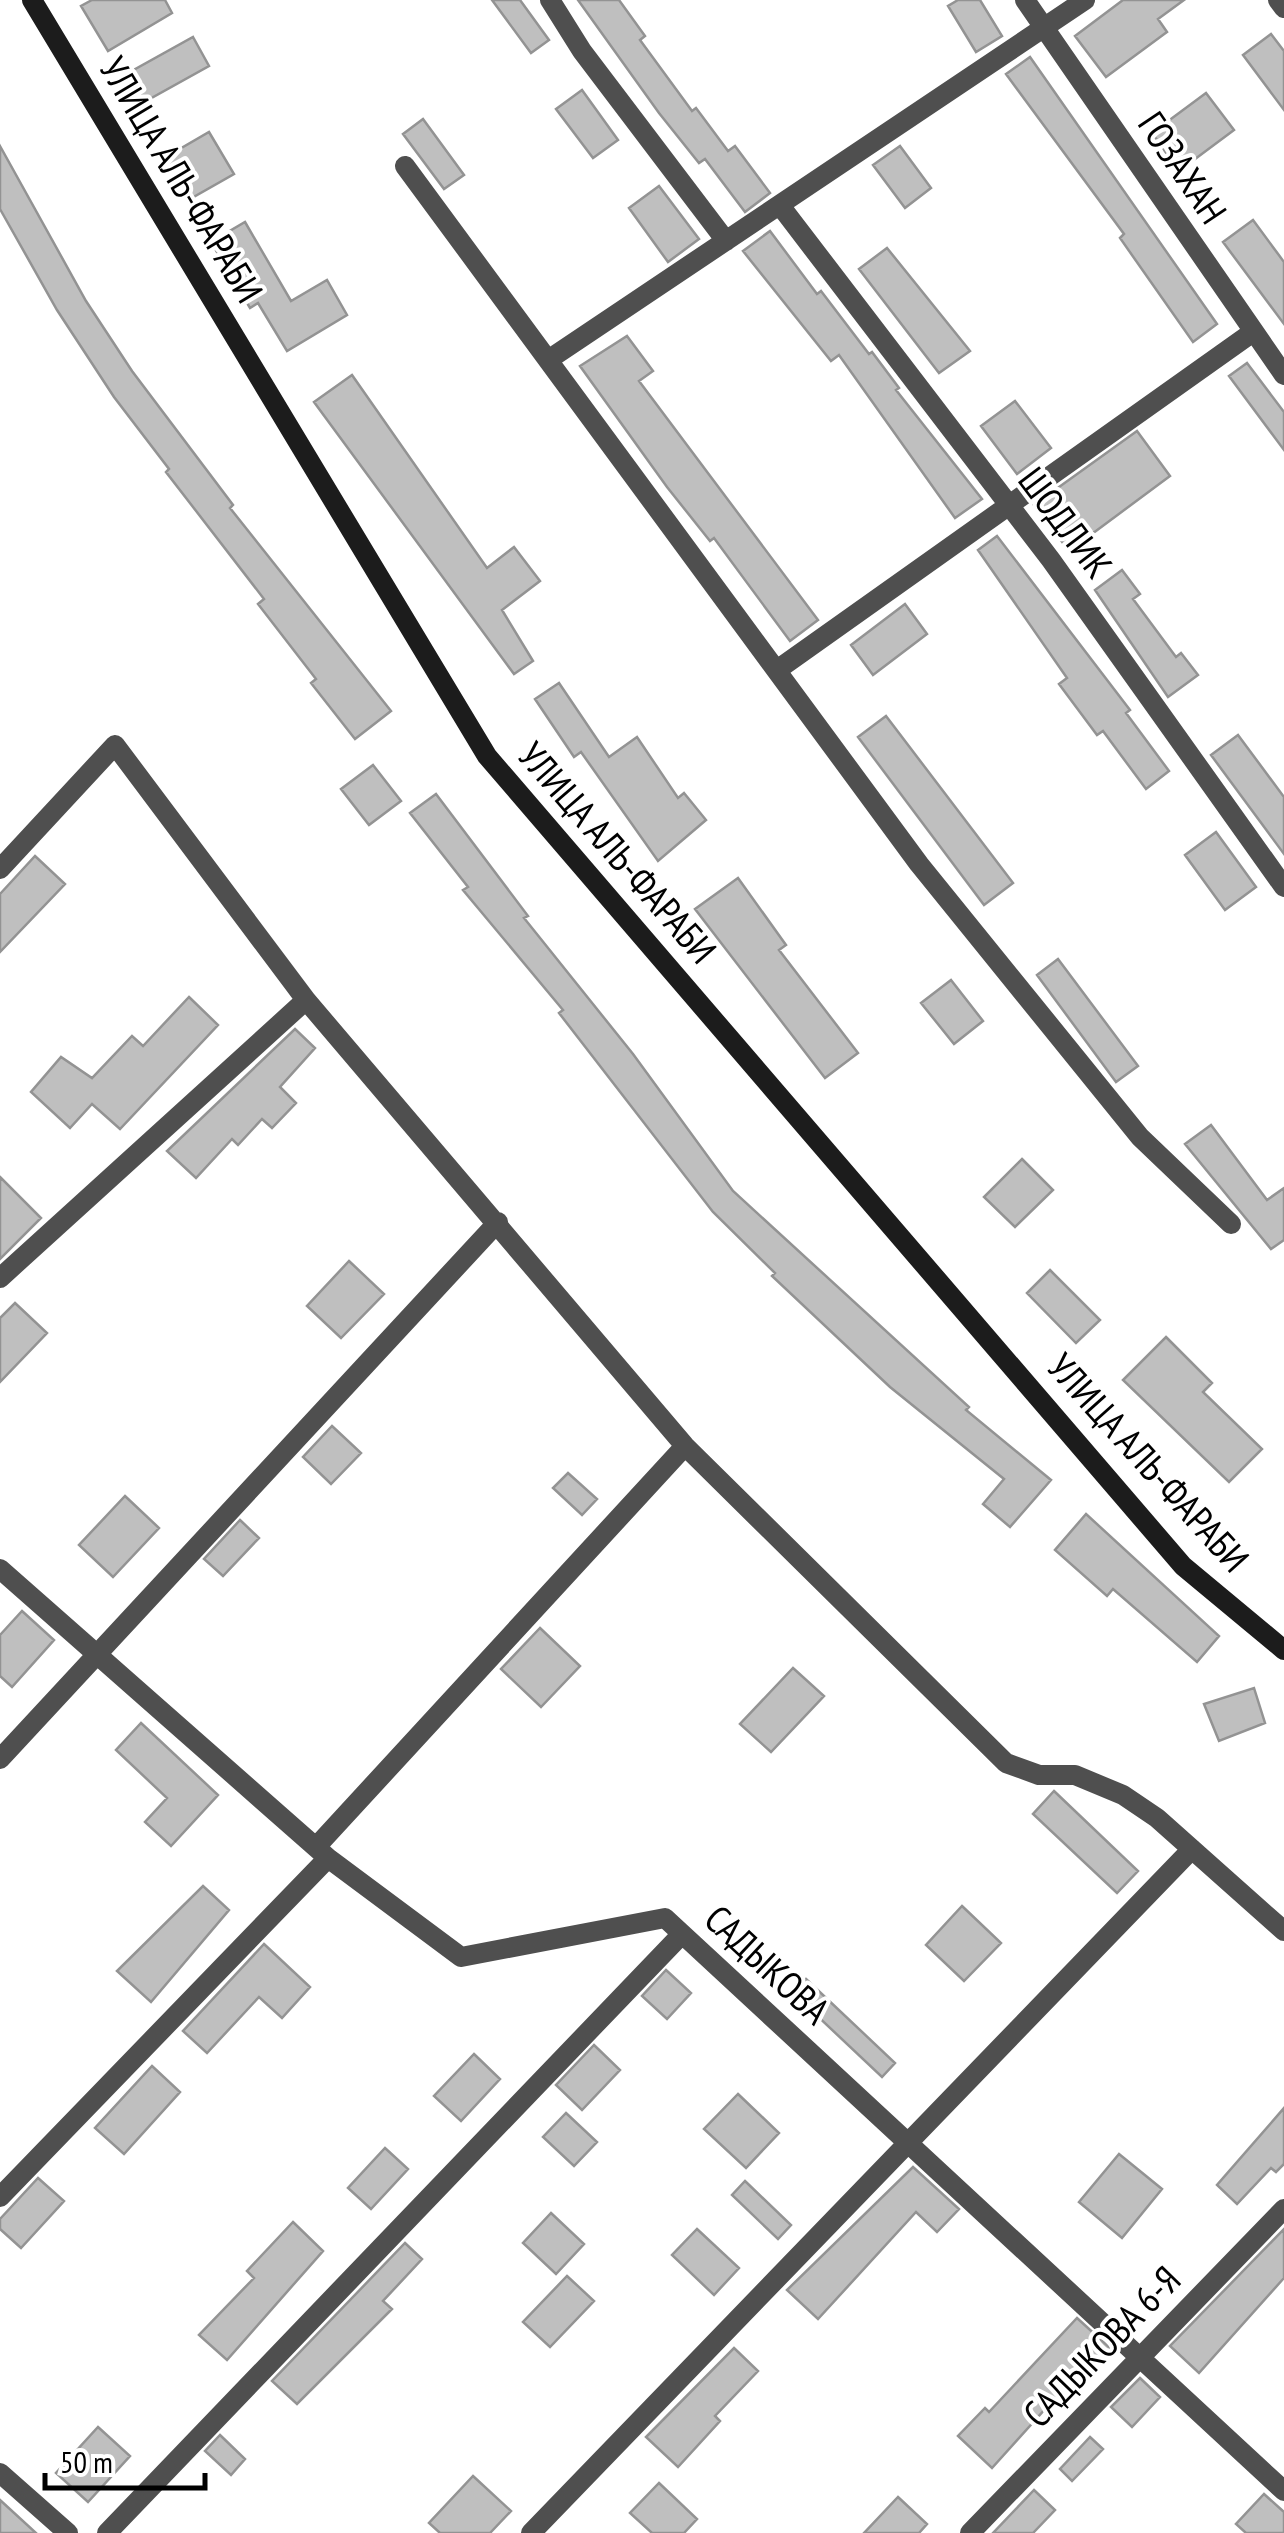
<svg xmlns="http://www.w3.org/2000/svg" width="1284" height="2533" font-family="'PT Sans Narrow',sans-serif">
  <rect width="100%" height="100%" fill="#fff"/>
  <path fill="#bfbfbf" stroke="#939393" stroke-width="2.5" d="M92,0H165L172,13L108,51L81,6Z
    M492,0H520L549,40L531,53Z
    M578,0H619L645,36L640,40L692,111L696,108L728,151L735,146L770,193L745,212L705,159L699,163L659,113Z
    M958,0H980L1002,36L976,52L948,6Z
    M1123,0H1184L1158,19L1167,32L1106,77L1075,36Z
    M1271,34L1284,51V110L1243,55Z
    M193,37L209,66L137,106L121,77Z
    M1030,57L1217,324L1193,342L1120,238L1124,234L1006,74Z
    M582,90L618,140L593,158L556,109Z
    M1206,93L1234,130L1179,171L1152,133Z
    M423,119L464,175L444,189L403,134Z
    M209,132L234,174L190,199L166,157Z
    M0,146L86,301L132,371L233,505L230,508L391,711L355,739L311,683L316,679L258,604L264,599L166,472L169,469L114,397L57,310L0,209Z
    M900,146L931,188L905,208L873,165Z
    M659,186L699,239L668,262L629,208Z
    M1253,220L1284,262V324L1223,242Z
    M245,222L291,301L327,280L347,315L287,351L258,303L250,308L211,242Z
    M770,231L817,294L821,291L869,354L872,352L899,388L896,390L982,499L955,518L839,355L831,361L743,251Z
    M887,248L970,351L939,373L859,269Z
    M627,336L653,371L639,381L818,620L790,641L714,538L710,541L667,487L580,366Z
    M1247,363L1284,412V450L1229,376Z
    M352,375L487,568L514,547L540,581L502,610L533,661L514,674L314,402Z
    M1015,401L1051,448L1017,474L981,426Z
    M1137,431L1170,476L1069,551L1034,505Z
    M997,536L1130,710L1126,713L1169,771L1146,789L1103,731L1097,735L1059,684L1067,678L978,550Z
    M1122,570L1140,594L1133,599L1176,657L1181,653L1198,675L1168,697L1095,590Z
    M905,604L927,634L873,675L851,645Z
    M559,683L609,757L637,737L678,798L684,793L706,820L658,861L581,752L574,757L535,699Z
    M886,716L1013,883L984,905L858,737Z
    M1238,735L1284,797V854L1211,755Z
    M373,765L401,801L369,825L341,789Z
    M436,794L528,916L524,918L633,1054L733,1191L969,1407L966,1410L1051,1480L1010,1527L983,1504L1004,1479L890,1387L772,1276L775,1273L713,1212L559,1013L563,1010L463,890L468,887L410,813Z
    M1216,832L1256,887L1225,910L1185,855Z
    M35,856L65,884L0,952V894Z
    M738,878L786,945L779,950L858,1053L825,1078L695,909Z
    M1058,959L1138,1066L1116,1082L1037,975Z
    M951,980L983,1021L954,1044L921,1003Z
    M189,997L218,1025L120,1129L92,1104L70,1128L31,1092L61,1057L92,1078L132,1036L143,1046Z
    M295,1029L315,1048L280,1087L296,1103L272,1128L262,1119L238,1145L232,1139L196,1178L167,1151Z
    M1211,1125L1267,1200L1284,1188V1240L1271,1249L1185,1144Z
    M1022,1159L1053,1190L1015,1227L984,1197Z
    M0,1177L41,1218L0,1259Z
    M349,1261L384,1294L341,1338L307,1306Z
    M1050,1270L1100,1320L1076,1343L1027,1293Z
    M15,1303L47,1333L0,1382V1318Z
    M1166,1337L1212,1383L1203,1392L1262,1449L1229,1482L1123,1380Z
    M332,1426L361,1453L331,1484L303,1457Z
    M568,1473L597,1499L582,1515L553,1488Z
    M125,1496L159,1528L113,1577L79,1545Z
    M1086,1514L1219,1636L1197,1662L1113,1589L1107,1596L1055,1550Z
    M240,1520L259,1538L223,1576L204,1559Z
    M22,1611L54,1640L12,1687L0,1676V1635Z
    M540,1628L580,1666L541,1707L501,1669Z
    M793,1668L824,1696L771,1752L740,1724Z
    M1254,1688L1265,1723L1219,1741L1204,1704Z
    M141,1723L218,1795L171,1846L145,1822L167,1798L116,1750Z
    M1054,1791L1138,1871L1117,1893L1033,1814Z
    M203,1886L229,1910L151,2002L117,1971Z
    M962,1906L1001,1943L964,1981L926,1945Z
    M264,1944L310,1987L282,2018L259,1997L207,2053L183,2031Z
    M666,1970L691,1993L667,2019L642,1996Z
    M806,1979L895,2063L882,2077L793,1993Z
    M594,2045L620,2070L582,2110L556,2085Z
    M474,2054L500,2079L461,2121L434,2096Z
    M152,2066L180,2092L124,2154L95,2128Z
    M738,2094L779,2133L746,2168L704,2129Z
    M1284,2108V2164L1276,2172L1271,2168L1237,2204L1217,2185Z
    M566,2113L597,2142L574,2166L543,2137Z
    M385,2148L408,2169L371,2209L348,2188Z
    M1119,2154L1162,2189L1122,2238L1079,2202Z
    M913,2167L959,2209L937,2232L916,2212L818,2319L787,2290Z
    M38,2178L64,2201L21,2248L0,2229V2219Z
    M745,2181L791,2225L778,2239L732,2195Z
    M551,2213L584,2244L556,2274L523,2243Z
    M293,2222L323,2251L227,2360L199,2335L254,2278L247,2271Z
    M697,2229L739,2268L714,2295L672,2255Z
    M1284,2229V2278L1199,2373L1170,2346Z
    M405,2243L422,2259L383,2301L392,2309L297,2404L272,2381Z
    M567,2276L594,2301L550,2347L523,2322Z
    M1077,2318L1110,2348L1078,2381L1074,2377L992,2468L958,2436L985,2408L989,2412Z
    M734,2348L758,2371L715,2416L720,2421L678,2467L646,2437Z
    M1140,2378L1160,2397L1132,2427L1111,2407Z
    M98,2427L130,2456L88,2502L56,2473Z
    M220,2435L245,2459L231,2475L205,2451Z
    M1090,2437L1103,2449L1072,2481L1060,2469Z
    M473,2476L511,2511L490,2533H440L429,2523Z
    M659,2483L697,2519L684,2533H652L630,2513Z
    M1034,2490L1055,2510L1033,2533H993Z
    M1264,2494L1284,2512V2533H1246L1236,2524Z
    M898,2497L927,2524L919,2533H864Z
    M0,2500L36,2533H0Z"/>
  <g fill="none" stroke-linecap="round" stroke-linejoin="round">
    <path stroke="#4f4f4f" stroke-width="20" d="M550,0L582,51L726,241
      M1025,0L1284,375
      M1278,0L1284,8
      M405,166L919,864L1140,1137L1231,1224
      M782,208L1051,560L1284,887
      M548,360L1085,0
      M777,670L1253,332
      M0,869L115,745L306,1000L685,1446L1006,1763L1039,1775H1075L1123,1795L1157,1818L1284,1931
      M0,1278L306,1000
      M0,1569L328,1858L461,1957L665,1918L1284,2491
      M0,1759L498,1222
      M316,1847L685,1446
      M0,2197L328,1858
      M0,2473L68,2533
      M107,2533L682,1934
      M531,2533L1192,1849
      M970,2533L1284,2209"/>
    <path stroke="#1c1c1c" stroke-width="20" d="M32,0L487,756L1183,1566L1284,1650"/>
  </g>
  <g text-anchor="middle" stroke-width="8" stroke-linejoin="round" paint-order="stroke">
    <g font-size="38" fill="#000" stroke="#fff">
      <text transform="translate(1182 168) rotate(56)" y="13">ГОЗАХАН</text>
      <text transform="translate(181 180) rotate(59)" y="13">УЛИЦА АЛЬ-ФАРАБИ</text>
      <text transform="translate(1065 523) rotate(53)" y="13">ШОДЛИК</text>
      <text transform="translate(617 853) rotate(49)" y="13">УЛИЦА АЛЬ-ФАРАБИ</text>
      <text transform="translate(1148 1463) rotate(48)" y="13">УЛИЦА АЛЬ-ФАРАБИ</text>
      <text transform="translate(767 1965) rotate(43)" y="13">САДЫКОВА</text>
      <text transform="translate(1102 2347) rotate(-46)" y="13">САДЫКОВА 6-Я</text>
    </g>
  </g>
  <path d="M45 2473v15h160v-15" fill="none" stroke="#000000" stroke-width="5"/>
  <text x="60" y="2473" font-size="30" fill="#000000" stroke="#ffffff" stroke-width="8" paint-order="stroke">50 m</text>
</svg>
